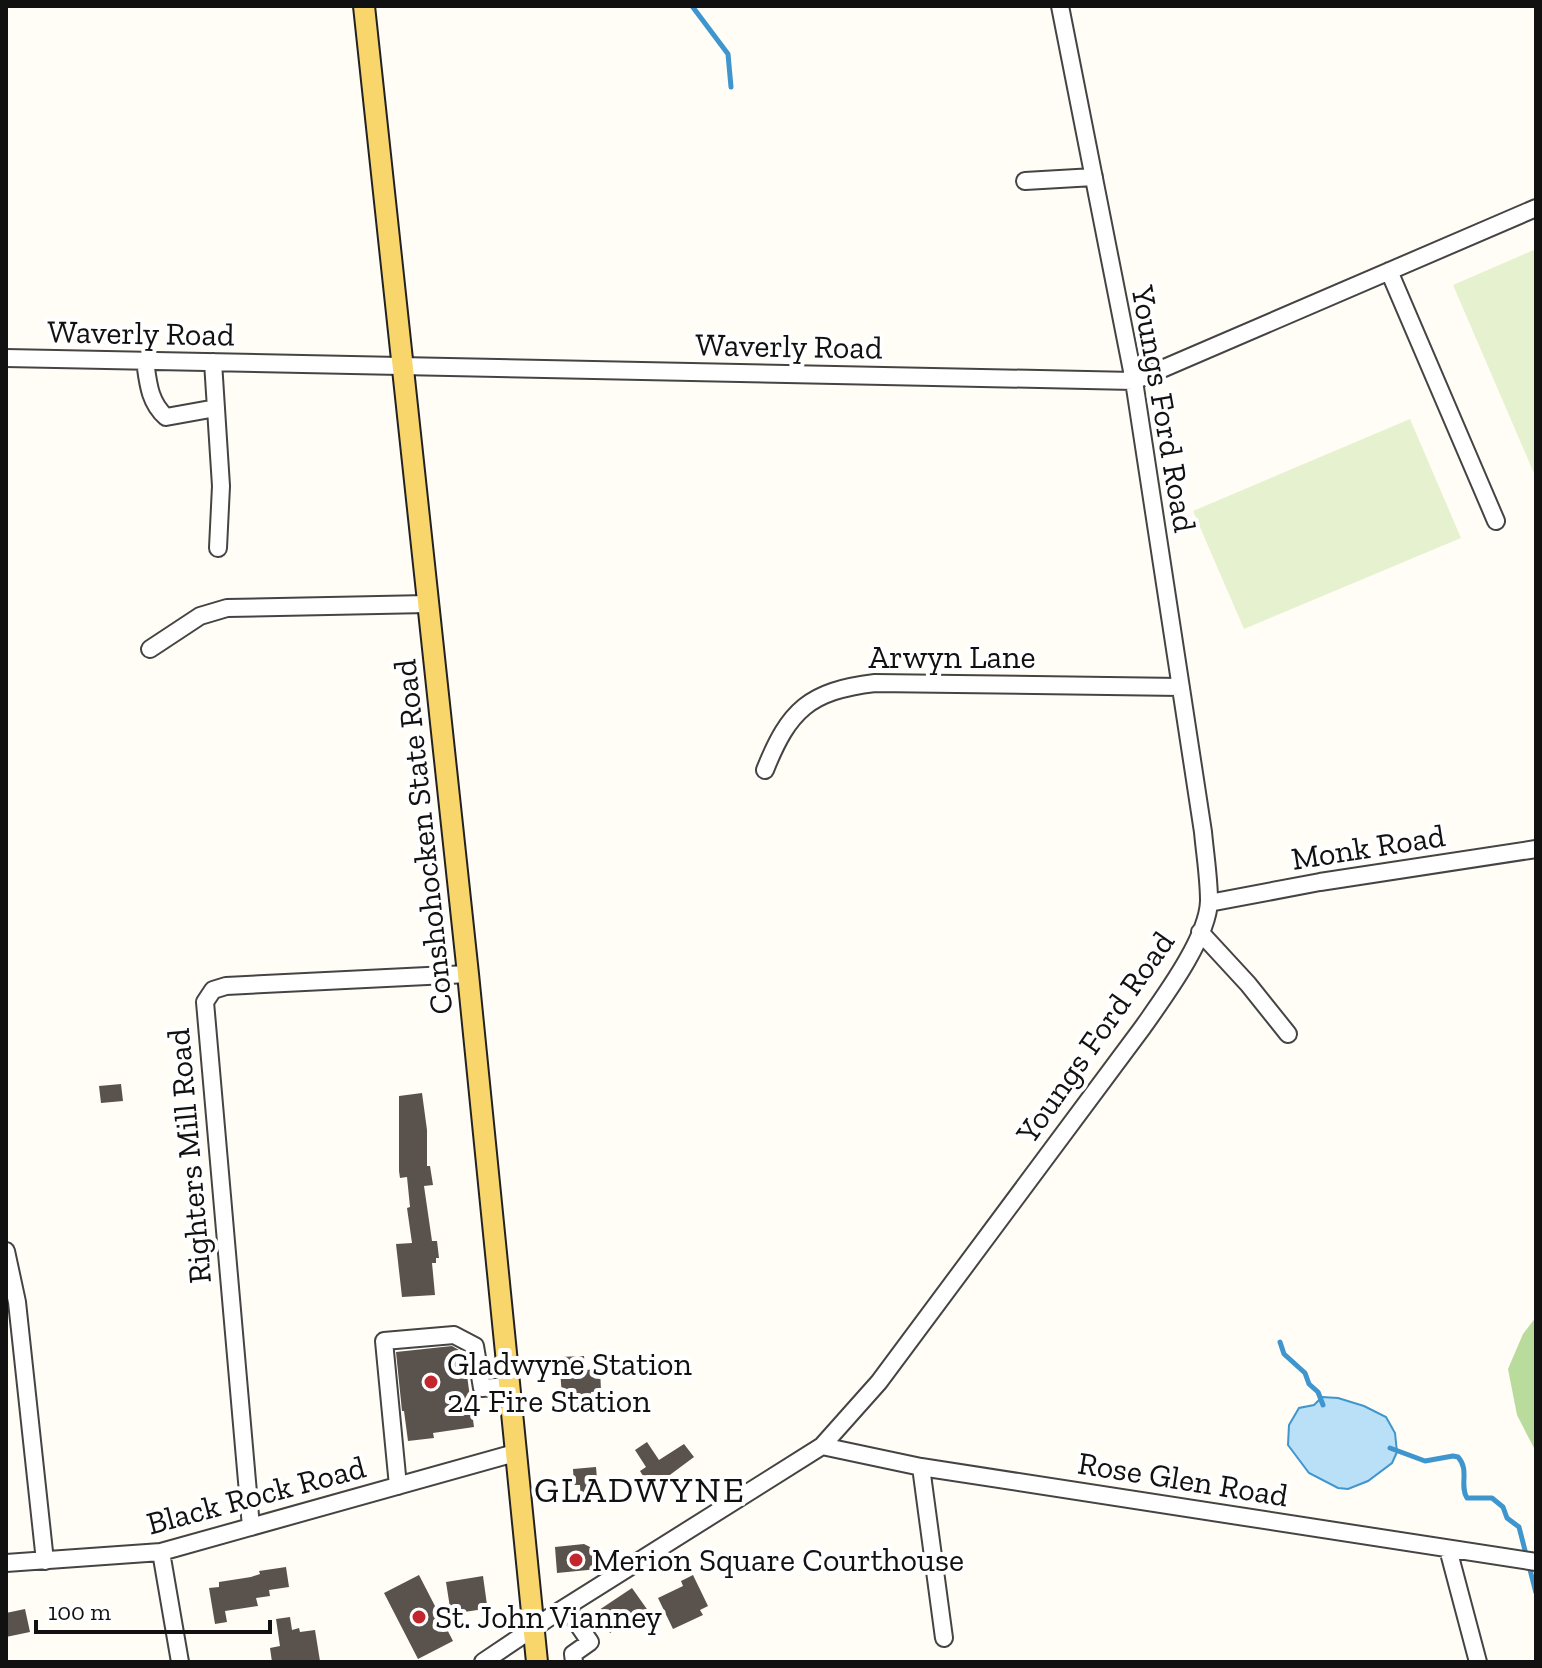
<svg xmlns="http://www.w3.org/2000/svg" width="1542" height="1668" font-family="'Zilla Slab',serif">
  <rect width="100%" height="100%" fill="#fffdf5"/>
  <path fill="#b9dc9c" d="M1536,1317V1452L1517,1415L1508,1369L1523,1334Z"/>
  <path fill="#e6f2cf" d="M1536,249V478L1453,285Z
    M1410,419L1461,538L1244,629L1193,511Z"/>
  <path fill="#b9e0f7" stroke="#3f96cf" stroke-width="2" d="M1322,1397L1338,1398L1364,1406L1386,1417L1395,1433L1397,1452L1392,1463L1368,1481L1348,1489L1338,1488L1309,1473L1288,1445L1289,1425L1299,1408L1314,1405Z"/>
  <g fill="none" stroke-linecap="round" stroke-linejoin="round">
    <path stroke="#3f96cf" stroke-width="5" d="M692,6L728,54L731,87
      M1280,1342L1284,1354L1305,1373L1309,1384L1318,1392L1323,1405
      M1390,1448L1425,1461L1453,1456L1458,1457C1470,1470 1459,1485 1467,1498H1492L1503,1507L1507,1518L1519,1527L1536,1593"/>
  </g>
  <path fill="#5a524d" d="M121,1084L123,1101L101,1103L99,1086Z
    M422,1093L427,1130V1166H430L433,1185L424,1186L432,1241H437L439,1258H436V1263H432L435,1295L402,1297L396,1244L412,1243L407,1208L410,1207L407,1177L400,1178L399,1171V1096Z
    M452,1346L464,1353L474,1427L433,1433L434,1438L408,1441L404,1411H402L396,1352Z
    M584,1356L585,1370L600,1369L601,1391L591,1392L592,1407L563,1409L559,1357Z
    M647,1442L659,1460L684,1444L694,1457L651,1489L640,1471L646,1467L635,1450Z
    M596,1467L599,1503L581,1504L580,1485H574L573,1469Z
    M584,1544L596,1550L598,1569L557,1573L555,1547Z
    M286,1567L289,1587L269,1590L270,1596L256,1598L258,1606L225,1611L227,1622L215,1624L209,1588L219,1587V1582L251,1577L260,1574L259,1571Z
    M419,1575L453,1641L418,1659L384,1593Z
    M693,1575L708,1606L700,1610L703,1615L673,1629L658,1598L683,1586L681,1581Z
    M483,1576L487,1605L484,1609L451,1614L446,1582Z
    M632,1588L649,1612L637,1620L635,1616L610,1633L596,1612Z
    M25,1609L30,1632L6,1637V1613Z
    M290,1617L292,1630L299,1628L300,1632L315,1630L320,1661L272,1662L270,1648L280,1646L276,1619Z"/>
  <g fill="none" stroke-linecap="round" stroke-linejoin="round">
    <g stroke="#444" stroke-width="20">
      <path id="minor" d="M1025,181L1094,177
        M1389,271L1496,521
        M6,358L1134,381L1536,208
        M145,361C148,382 149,402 166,417L216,408
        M213,362L221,486L218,548
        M150,649L200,616L227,608L428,604
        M765,770C789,710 809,691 875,683L1181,687
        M1209,903L1320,882L1536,849
        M1200,932L1248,984L1288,1034
        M6,1251L17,1302L45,1561
        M822,1446L921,1467L1536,1562
        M921,1467L944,1638
        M398,1486L384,1341L454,1335L475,1346L482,1388L509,1386
        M251,1527L205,1002L213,990L226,986L468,974
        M1448,1549L1478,1662
        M161,1552L180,1662
        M6,1563L161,1552L515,1453
        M566,1607L590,1642L573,1654L574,1662
        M483,1662L550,1617L822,1446L879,1382L1143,1027C1164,997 1208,938 1209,901C1209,878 1205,854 1203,832L1134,381L1060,6"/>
    </g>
    <g stroke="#222" stroke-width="24">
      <path id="major" d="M364,6L468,974L537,1662"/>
    </g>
    <use href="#minor" stroke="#fff" stroke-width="16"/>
    <use href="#major" stroke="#f9d66b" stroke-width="20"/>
  </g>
  <g fill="#c4262e" stroke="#fff" stroke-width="3">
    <circle cx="431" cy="1382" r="8"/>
    <circle cx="576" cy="1560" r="8"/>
    <circle cx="419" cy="1617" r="8"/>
  </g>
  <g text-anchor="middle" stroke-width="8" stroke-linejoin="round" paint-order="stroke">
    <g font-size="32" fill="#111" stroke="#fff">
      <text transform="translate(141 333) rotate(1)" y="11">Waverly Road</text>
      <text transform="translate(789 346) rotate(1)" y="11">Waverly Road</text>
      <text transform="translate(1164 409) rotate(80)" y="11">Youngs Ford Road</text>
      <text x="952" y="668">Arwyn Lane</text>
      <text transform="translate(423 837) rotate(-96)" y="11">Conshohocken State Road</text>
      <text transform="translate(1368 847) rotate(-9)" y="11">Monk Road</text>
      <text transform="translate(1095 1037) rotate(-55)" y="11">Youngs Ford Road</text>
      <text transform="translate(189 1156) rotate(-95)" y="11">Righters Mill Road</text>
      <text transform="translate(1183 1479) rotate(9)" y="11">Rose Glen Road</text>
      <text transform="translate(256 1495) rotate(-15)" y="11">Black Rock Road</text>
    </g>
    <g font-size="32" fill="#111" stroke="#fff" text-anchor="start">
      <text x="447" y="1375">Gladwyne Station<tspan x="447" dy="37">24 Fire Station</tspan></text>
      <text x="592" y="1571">Merion Square Courthouse</text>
      <text x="435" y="1628">St. John Vianney</text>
    </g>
    <g font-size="36" letter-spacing="2" fill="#111" stroke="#fff">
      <text x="640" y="1502">GLADWYNE</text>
    </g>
  </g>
  <rect width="1542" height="1668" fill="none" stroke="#111111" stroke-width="16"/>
  <path d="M36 1620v12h234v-12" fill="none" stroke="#111111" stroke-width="4"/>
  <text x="48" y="1620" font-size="24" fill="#111111" stroke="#ffffff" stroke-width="6" paint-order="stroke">100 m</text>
</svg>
